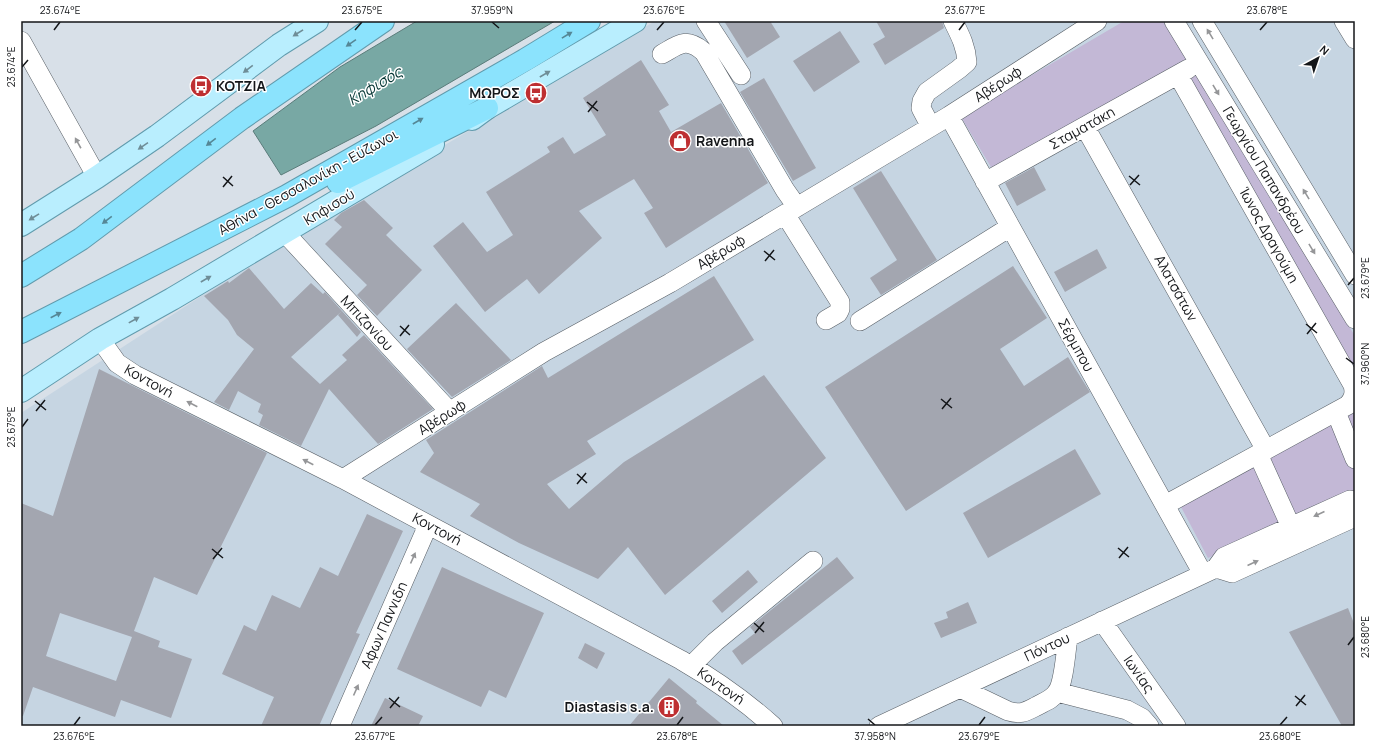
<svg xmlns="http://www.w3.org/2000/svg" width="1376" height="747" font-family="Manrope,sans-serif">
  <rect width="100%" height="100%" fill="#d8e0e8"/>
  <path fill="#c6d5e2" d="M655,21H1355V726H21V413L323,217Z"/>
  <path fill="#c3b8d6" d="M1124,21H1163L1355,336V373L1180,69L994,172L961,117Z
    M1355,409V493L1208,558L1180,505Z"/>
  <path fill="#78a8a4" stroke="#5a7c7a" d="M417,21H555L376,126L281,175L253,131L340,67Z"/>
  <path fill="#a3a6b0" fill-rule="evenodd" d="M724,21H770L780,37L747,58Z
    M876,21H942L944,28L885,65L873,44L885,37Z
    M840,31L860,62L814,92L793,61Z
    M641,60L669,105L659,111L671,132L721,103L768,183L666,248L644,213L653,208L634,179L579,211L602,238L539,294L527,279L485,312L433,246L463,222L487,252L513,235L486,192L550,152L547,147L563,137L574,154L606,135L583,98Z
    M764,78L816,168L793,181L740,92Z
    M1034,167L1046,190L1017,206L1005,183Z
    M881,171L937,260L881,295L870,278L897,260L853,188Z
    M364,200L393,228L386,235L422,270L377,316L357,295L367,285L325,244L342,227L334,220L341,213Z
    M1097,249L1107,268L1065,292L1054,272Z
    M1013,266L1047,318L1000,349L1024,386L1068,357L1090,392L906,511L825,387Z
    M249,268L284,309L311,283L323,294L325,292L342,311L291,357L320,384L347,360L342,355L364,335L433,409L378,444L329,389L301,446L259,425L263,415L258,412L261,404L238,391L229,410L214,402L254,349L237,335L228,320L204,296L228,281L229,283Z
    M714,276L754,340L587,441L596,454L547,484L569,509L624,462L764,375L826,458L665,595L628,547L598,579L519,543L470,516L480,504L420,472L434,453L426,440L542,366L548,378Z
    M456,303L511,360L452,397L407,349Z
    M342,311L361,332L357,337L338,315Z
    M99,369L267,453L197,595L154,577L134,631L160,641L158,647L192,659L171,718L121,700L115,717L33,687L23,716H21V503L53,516ZM60,613L132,637L116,681L46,656Z
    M1075,449L1101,494L988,558L963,513Z
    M367,514L403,531L356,633L360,634L319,726H261L274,697L222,674L244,625L256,631L272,595L300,608L320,567L338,576Z
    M837,557L854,578L742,665L732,651L755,633L750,627Z
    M442,567L544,613L506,698L489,690L481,707L397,669Z
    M748,570L758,582L722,613L712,601Z
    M968,602L977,623L941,638L934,623L948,618L946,612Z
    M1348,608L1355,626V726H1342L1289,632Z
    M585,643L605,653L597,669L578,658Z
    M669,678L697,701L696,703L724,726H629Z
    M385,698L423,716L418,726H371Z"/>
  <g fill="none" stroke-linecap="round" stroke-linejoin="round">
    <g stroke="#585f66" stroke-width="20">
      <path id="minor" d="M706,21L741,75
        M1174,21L1355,319
        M1202,21L1355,275
        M1344,21L1355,39
        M21,41L97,177
        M662,54C680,44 686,37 704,52L785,190L797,207
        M949,116L1203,574
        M931,127L921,108L922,101L927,92L959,69L967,62C966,46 960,35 953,21
        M1085,127L1266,450
        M985,182L1188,69
        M785,214L840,302V309L838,313L826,320
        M285,233L450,412
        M860,321L1010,227
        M100,339L117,363L135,375L343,479L681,660C714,679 745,701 773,726
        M1336,412L1355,459
        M1258,454L1291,527
        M343,479L544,352L670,283L949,116L1097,21
        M1165,505L1348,405C1354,398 1355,393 1353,385L1178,75
        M1216,568L1232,573L1355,517
        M1102,621L1176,726
        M691,666L715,642L813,561
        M960,688L1008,711C1021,715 1025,712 1037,706C1044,702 1053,699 1057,692C1064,683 1066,650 1068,637
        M1057,692L1127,710L1142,718L1149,726
        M340,726L428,525
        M879,726L1216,568L1224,557L1350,500L1355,501"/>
    </g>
    <g stroke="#619bad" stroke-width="24">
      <path id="major" d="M472,119L487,108L635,21
        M21,225L97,177L157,136L279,45L317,21
        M21,391L100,339L172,299L433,144"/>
    </g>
    <g stroke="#619bad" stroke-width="24">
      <path id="highway" d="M338,182L487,108
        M21,276L81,239L242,118L383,21
        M21,332L287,196L525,60L589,21"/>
    </g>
    <use href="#minor" stroke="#fff" stroke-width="19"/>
    <use href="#major" stroke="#b9eefe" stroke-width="22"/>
    <use href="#highway" stroke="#8be3fd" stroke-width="22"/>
  </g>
  <defs><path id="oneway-solid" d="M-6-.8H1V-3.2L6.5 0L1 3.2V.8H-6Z"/></defs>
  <g fill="#6f8d97">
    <use href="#oneway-solid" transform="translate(298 33) rotate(148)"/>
    <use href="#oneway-solid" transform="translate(248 69) rotate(143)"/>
    <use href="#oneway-solid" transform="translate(545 74) rotate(-30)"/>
    <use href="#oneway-solid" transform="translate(143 146) rotate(146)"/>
    <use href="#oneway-solid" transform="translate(34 217) rotate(148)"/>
    <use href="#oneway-solid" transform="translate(206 279) rotate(-30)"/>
    <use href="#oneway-solid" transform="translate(134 320) rotate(-29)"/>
  </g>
  <g fill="#959698">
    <use href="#oneway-solid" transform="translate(1210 34) rotate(-121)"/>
    <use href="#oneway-solid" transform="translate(1216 90) rotate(59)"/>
    <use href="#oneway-solid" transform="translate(78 143) rotate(-119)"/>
    <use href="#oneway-solid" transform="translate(1306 194) rotate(-121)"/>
    <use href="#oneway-solid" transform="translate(1312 249) rotate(59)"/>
    <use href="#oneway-solid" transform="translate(192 404) rotate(-153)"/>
    <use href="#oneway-solid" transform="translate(308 462) rotate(-153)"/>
    <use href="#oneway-solid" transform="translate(1319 514) rotate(156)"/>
    <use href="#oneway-solid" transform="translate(413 558) rotate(-66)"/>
    <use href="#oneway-solid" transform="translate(1253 563) rotate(-24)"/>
    <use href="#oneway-solid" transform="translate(356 690) rotate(-66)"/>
  </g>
  <g fill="#558796">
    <use href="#oneway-solid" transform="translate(567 35) rotate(-31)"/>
    <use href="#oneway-solid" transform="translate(351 43) rotate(146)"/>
    <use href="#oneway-solid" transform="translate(418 121) rotate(-30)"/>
    <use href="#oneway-solid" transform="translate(211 142) rotate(143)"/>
    <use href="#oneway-solid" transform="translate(107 220) rotate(143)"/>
    <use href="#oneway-solid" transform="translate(56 315) rotate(-27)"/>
  </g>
  <path fill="none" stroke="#141619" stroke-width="1.5" d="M492,22L499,28M54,30L60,22M355,30L362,22M657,30L664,22M959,30L965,22M1260,30L1267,22M22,67L28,60M587,102L598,111M588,112L597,101M1129,176L1140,185M223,177L233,186M1130,185L1139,175M223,187L232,176M764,251L775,260M765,261L774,250M1348,285L1354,278M1306,324L1317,333M400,326L410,335M1307,334L1316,323M400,336L409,325M1346,358L1354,364M941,399L952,408M35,401L46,410M942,409L951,398M36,411L45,400M22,427L28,419M577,474L587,483M577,484L586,473M1118,548L1129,557M212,549L223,558M1119,558L1128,547M213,559L222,548M754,623L764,632M755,633L764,622M1348,645L1354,637M1295,696L1306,705M389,698L400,707M1296,706L1305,695M390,708L399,697M868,719L875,725M74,725L80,717M375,725L382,717M677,725L683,717M979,725L985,717M1280,725L1287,717"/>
  <defs>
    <g id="bus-disc" transform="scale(1.15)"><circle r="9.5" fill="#be2f31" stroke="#fff"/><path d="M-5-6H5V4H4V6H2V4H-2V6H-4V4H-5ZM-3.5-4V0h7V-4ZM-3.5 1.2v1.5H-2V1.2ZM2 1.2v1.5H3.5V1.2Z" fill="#fff"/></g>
    <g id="shop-disc" transform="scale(1.15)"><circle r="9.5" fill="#be2f31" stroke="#fff"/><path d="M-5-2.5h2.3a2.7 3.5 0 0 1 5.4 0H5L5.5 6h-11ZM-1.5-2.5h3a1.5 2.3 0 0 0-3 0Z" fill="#fff"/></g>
    <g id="building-disc" transform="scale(1.15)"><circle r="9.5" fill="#be2f31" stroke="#fff"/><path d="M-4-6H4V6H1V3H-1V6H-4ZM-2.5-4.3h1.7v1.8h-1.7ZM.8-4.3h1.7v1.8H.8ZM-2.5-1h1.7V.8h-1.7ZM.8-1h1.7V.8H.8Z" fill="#fff"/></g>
  </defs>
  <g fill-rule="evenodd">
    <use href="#bus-disc" x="201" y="86"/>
    <use href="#bus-disc" x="536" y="93"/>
    <use href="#shop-disc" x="680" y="141"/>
    <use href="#building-disc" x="669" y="707"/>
  </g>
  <g text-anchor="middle" stroke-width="3" stroke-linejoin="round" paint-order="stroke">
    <g font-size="14" fill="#141619" stroke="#fff">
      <text transform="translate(998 84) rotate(-33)" y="5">Αβέρωφ</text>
      <text transform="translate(1082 128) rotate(-29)" y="5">Σταματάκη</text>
      <text transform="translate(1264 170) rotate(59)" y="5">Γεωργίου Παπανδρέου</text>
      <text transform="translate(308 182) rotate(-29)" y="5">Αθήνα - Θεσσαλονίκη - Εύζωνοι</text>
      <text transform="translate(329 207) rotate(-31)" y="5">Κηφισού</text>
      <text transform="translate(1269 235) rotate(61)" y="5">Ίωνος Δραγούμη</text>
      <text transform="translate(721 252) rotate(-31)" y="5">Αβέρωφ</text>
      <text transform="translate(1176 288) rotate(61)" y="5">Αλατσάτων</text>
      <text transform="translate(367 323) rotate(47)" y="5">Μπιζανίου</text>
      <text transform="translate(1076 345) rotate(61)" y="5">Σέρμπου</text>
      <text transform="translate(149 381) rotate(29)" y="5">Κοντονή</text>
      <text transform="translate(442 417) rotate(-32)" y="5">Αβέρωφ</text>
      <text transform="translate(437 529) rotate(28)" y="5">Κοντονή</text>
      <text transform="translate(384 625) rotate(-66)" y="5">Αφων Παννιδη</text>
      <text transform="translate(1047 647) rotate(-25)" y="5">Πόντου</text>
      <text transform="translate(1139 674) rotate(55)" y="5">Ιωνίας</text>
      <text transform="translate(721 686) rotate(35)" y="5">Κοντονή</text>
    </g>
    <g font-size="14" font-weight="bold" fill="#141619" stroke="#fff" text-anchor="start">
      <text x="216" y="91">ΚΟΤΖΙΑ</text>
      <text x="520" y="98" text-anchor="end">ΜΩΡΟΣ</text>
      <text x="696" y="146">Ravenna</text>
      <text x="654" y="712" text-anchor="end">Diastasis s.a.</text>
    </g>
    <g font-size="15" font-style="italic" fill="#053634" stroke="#fff">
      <text transform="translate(375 86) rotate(-31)" y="5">Κηφισός</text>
    </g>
  </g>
  <rect width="1376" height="747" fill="none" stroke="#ffffff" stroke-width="44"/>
  <g transform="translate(1318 58) rotate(40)" stroke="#ffffff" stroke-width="3" paint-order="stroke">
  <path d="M0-3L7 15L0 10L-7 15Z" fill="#141619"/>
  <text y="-6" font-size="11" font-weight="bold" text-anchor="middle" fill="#141619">N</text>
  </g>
  <rect x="22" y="22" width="1332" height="703" fill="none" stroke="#141619" stroke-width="1.5"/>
  <g font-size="10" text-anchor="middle" fill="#141619">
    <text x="60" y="14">23.674°E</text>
    <text x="362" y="14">23.675°E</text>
    <text x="492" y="14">37.959°N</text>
    <text x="664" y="14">23.676°E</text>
    <text x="965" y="14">23.677°E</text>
    <text x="1267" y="14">23.678°E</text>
    <text transform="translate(11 67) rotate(-90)" y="4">23.674°E</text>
    <text transform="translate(1365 278) rotate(-90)" y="4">23.679°E</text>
    <text transform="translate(1365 364) rotate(-90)" y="4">37.960°N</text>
    <text transform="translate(11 427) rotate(-90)" y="4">23.675°E</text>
    <text transform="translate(1365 637) rotate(-90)" y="4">23.680°E</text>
    <text x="74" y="740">23.676°E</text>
    <text x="375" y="740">23.677°E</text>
    <text x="677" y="740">23.678°E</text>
    <text x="875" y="740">37.958°N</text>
    <text x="979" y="740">23.679°E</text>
    <text x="1280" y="740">23.680°E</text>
  </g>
</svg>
